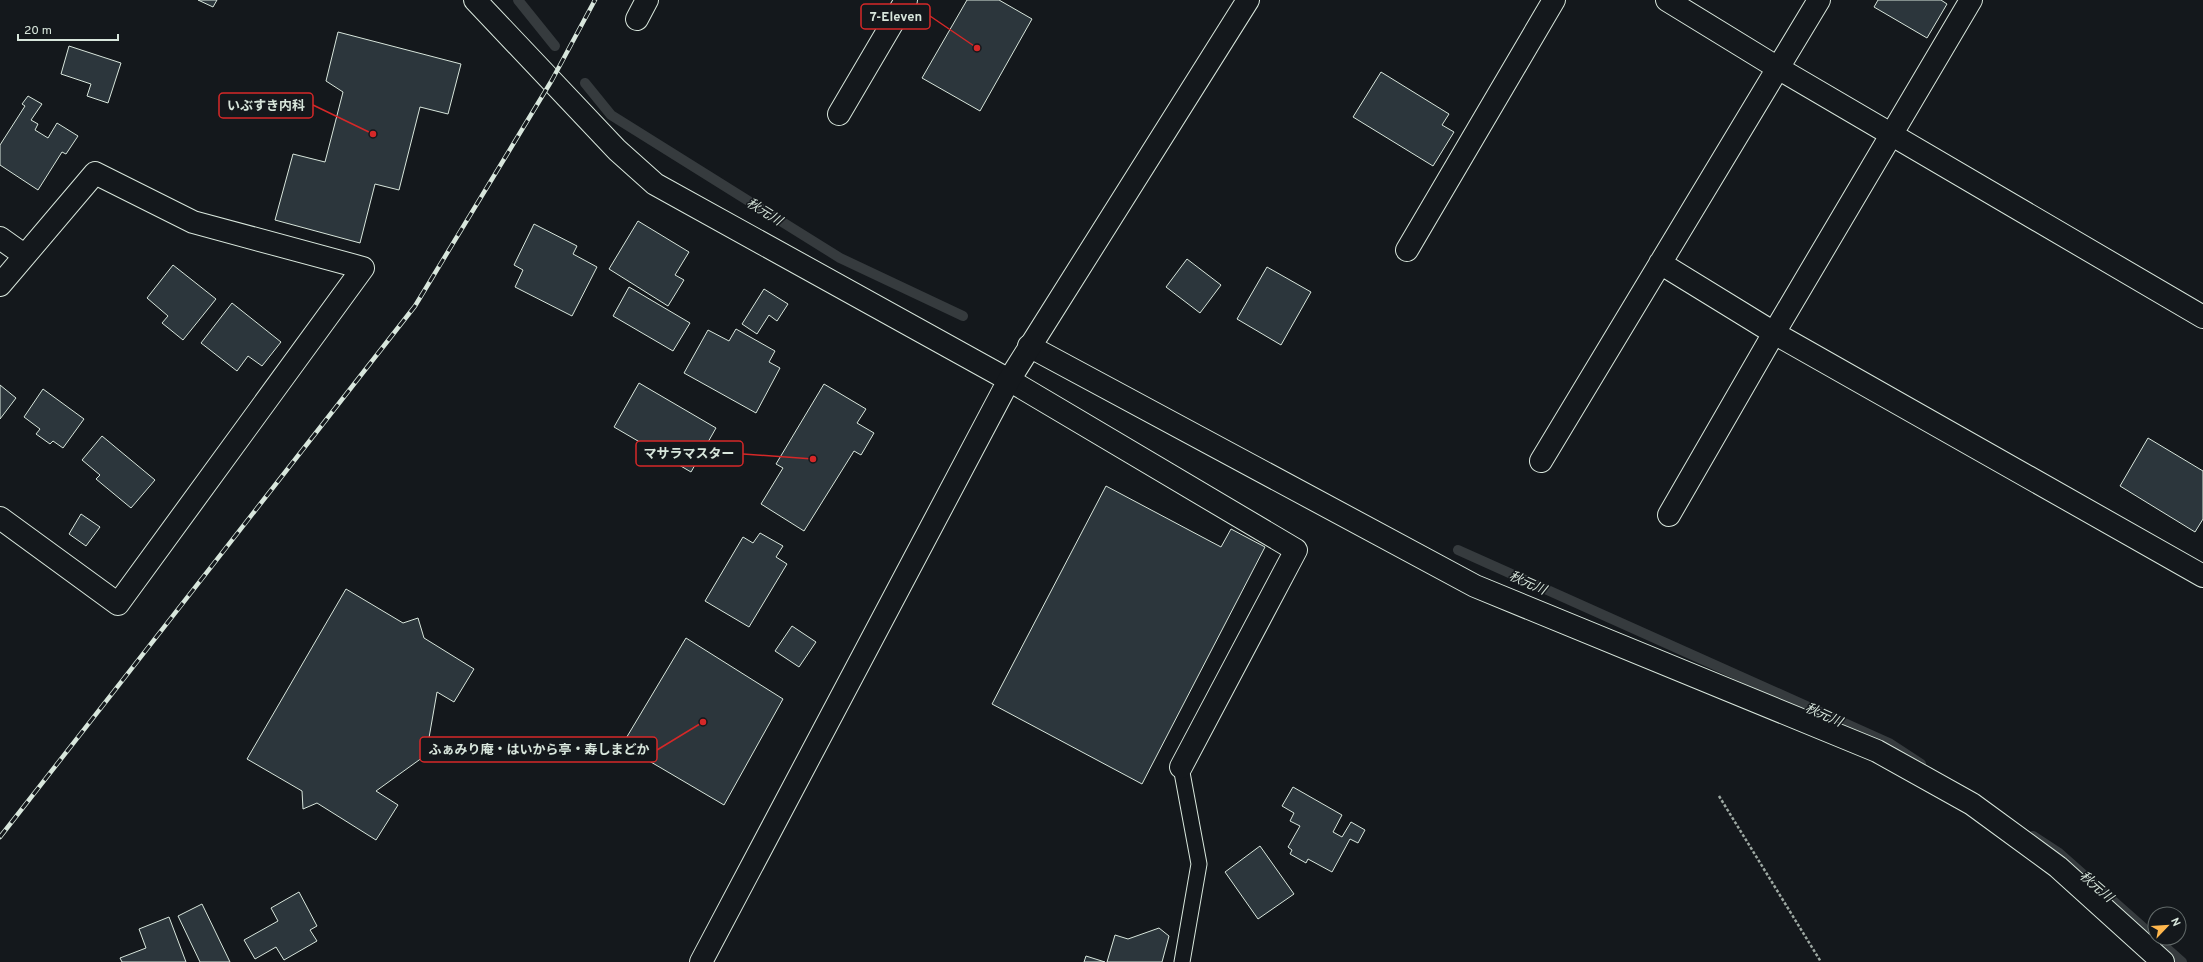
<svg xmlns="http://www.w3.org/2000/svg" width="2203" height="962" font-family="Overpass,'Noto Sans JP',sans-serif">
  <rect width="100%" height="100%" fill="#14181c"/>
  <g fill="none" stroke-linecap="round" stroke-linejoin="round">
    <path stroke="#363b3e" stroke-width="10" d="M518,0L555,46
      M585,83L611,115L840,258L963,316
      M1458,550L1889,743L1921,764
      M2033,836L2059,853L2155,938
      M2155,938L2182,962"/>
  </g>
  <path fill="#2c363c" stroke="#d8e6dc" d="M198,0H217L213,7Z
    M967,0H999L1032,19L980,111L922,78Z
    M1878,0H1941L1947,4L1927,38L1874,7Z
    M338,32L461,64L448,114L420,107L399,190L375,184L360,243L275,220L293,154L325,162L343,92L326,81Z
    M69,46L121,63L108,103L87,96L91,84L61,74Z
    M1381,72L1449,114L1442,125L1454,132L1433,166L1353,117Z
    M28,96L42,104L31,120L38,124L35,130L48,138L57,123L78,136L66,154L62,152L38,190L0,165V145L25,106L22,104Z
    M638,221L689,252L675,275L684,280L668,306L609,269Z
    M534,224L577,246L573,254L597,267L572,316L515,287L523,270L514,265Z
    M1187,259L1221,285L1200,313L1166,287Z
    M173,265L216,299L183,340L162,323L168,316L147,298Z
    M1267,267L1311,292L1281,345L1237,319Z
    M629,287L690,323L673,351L613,316Z
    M764,289L788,304L777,321L769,315L757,334L742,324Z
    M232,303L281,342L262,366L248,356L237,371L201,343Z
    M736,329L775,351L769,362L780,368L756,413L684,373L708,330L729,341Z
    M639,383L716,428L691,472L614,427Z
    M824,384L866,409L857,423L874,433L861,455L854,451L804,531L761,504L783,468L776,464Z
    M0,385L16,398L0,419Z
    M43,389L84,419L63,448L53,441L50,444L36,434L40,429L24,417Z
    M102,436L155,480L131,508L96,479L100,475L82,460Z
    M2148,438L2203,471V519L2195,532L2120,486Z
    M1106,486L1221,547L1231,529L1265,547L1142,784L992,704Z
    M81,514L100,527L86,546L69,534Z
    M760,533L783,546L776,557L787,564L749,627L705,601L743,537L753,543Z
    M346,589L403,623L418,618L424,638L474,669L454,702L437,692L426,755L376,791L398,805L376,840L317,803L303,809L302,791L247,759Z
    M792,626L816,642L799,667L775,651Z
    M686,638L783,699L724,805L622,745Z
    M1293,787L1342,815L1333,832L1342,837L1351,822L1365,830L1358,843L1350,839L1332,872L1308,859L1306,863L1290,854L1292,850L1288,847L1300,826L1290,821L1294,813L1282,806Z
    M1260,846L1294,894L1258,919L1225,872Z
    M299,892L317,926L310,930L317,941L284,960L276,947L255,959L244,940L278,921L271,908Z
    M202,904L230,962H200L178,916Z
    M169,917L186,962H122L120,958L146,948L139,929Z
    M1159,928L1169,936L1162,962H1107L1115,935L1128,939Z
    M1086,956L1105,962H1084Z"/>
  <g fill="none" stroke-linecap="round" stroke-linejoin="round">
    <g stroke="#d8e6dc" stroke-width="17">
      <path id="service" d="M1181,767L1199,864L1182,962"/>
    </g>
    <g stroke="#d8e6dc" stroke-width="24">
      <path id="minor" d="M475,0L617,150L655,184L1009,380L1296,550L1181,767
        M1667,0L1778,68L1819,0
        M637,19L647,0
        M839,114L906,0
        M0,238L24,255
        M1407,250L1554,0
        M1660,263L1774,333L2203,576
        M0,285L95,173L193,222L363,268L118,604L0,518
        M1029,346L1475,586L1877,751L1972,804L2058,867L2163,962
        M1541,461L1778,68L2203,317
        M1669,515L1774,333L1971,0"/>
    </g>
    <g stroke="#d8e6dc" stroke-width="24">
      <path id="tertiary" d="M701,962L1009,380L1248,0"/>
    </g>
    <path stroke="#9da8a2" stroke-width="2.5" stroke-dasharray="3 2" stroke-linecap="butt" d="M1719,796L1821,962"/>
    <use href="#service" stroke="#14181c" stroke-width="15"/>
    <use href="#minor" stroke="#14181c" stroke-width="22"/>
    <use href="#tertiary" stroke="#14181c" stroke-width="22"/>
    <g stroke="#d8e6dc" stroke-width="4.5">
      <path id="rail" d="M0,837L415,306L552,80L595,0"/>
    </g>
    <use href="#rail" stroke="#14181c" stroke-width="3" stroke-dasharray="9" stroke-linecap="butt"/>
  </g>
  <g text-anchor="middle" stroke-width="3" stroke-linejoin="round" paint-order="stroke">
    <g font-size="13" font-style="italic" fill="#d8e6dc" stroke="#14181c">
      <text transform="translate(765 211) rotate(32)" y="5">秋元川</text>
      <text transform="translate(1528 582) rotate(24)" y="5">秋元川</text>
      <text transform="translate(1824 714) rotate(24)" y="5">秋元川</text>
      <text transform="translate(2097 886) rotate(41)" y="5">秋元川</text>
    </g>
  </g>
  <path fill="none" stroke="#d62828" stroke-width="1.5" d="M977 48L930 16M373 134L313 105M813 459L743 454M703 722L657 750"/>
  <g fill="#d62828" stroke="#14181c" stroke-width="1.5">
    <circle cx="977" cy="48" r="4"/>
    <circle cx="373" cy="134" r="4"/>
    <circle cx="813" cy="459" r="4"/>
    <circle cx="703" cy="722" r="4"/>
  </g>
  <g fill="#14181c" stroke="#d62828" stroke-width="1.5">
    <rect x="861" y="4" width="69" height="25" rx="4"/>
    <rect x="219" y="93" width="94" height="25" rx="4"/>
    <rect x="636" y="441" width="107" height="25" rx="4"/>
    <rect x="420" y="737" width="237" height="25" rx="4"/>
  </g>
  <g font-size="13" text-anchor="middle" font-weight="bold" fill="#d8e6dc">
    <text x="896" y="21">7-Eleven</text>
    <text x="266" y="110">いぶすき内科</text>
    <text x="689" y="458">マサラマスター</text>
    <text x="539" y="754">ふぁみり庵・はいから亭・寿しまどか</text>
  </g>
  <g transform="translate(2167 926) rotate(65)"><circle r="19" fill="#14181c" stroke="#626a69"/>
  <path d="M0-3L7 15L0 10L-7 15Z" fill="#ffb74d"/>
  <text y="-6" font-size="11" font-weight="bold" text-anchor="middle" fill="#d8e6dc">N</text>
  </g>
  <path d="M18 34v6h100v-6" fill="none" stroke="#d8e6dc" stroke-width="2"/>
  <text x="24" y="34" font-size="12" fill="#d8e6dc" stroke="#14181c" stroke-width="3" paint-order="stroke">20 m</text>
</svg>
